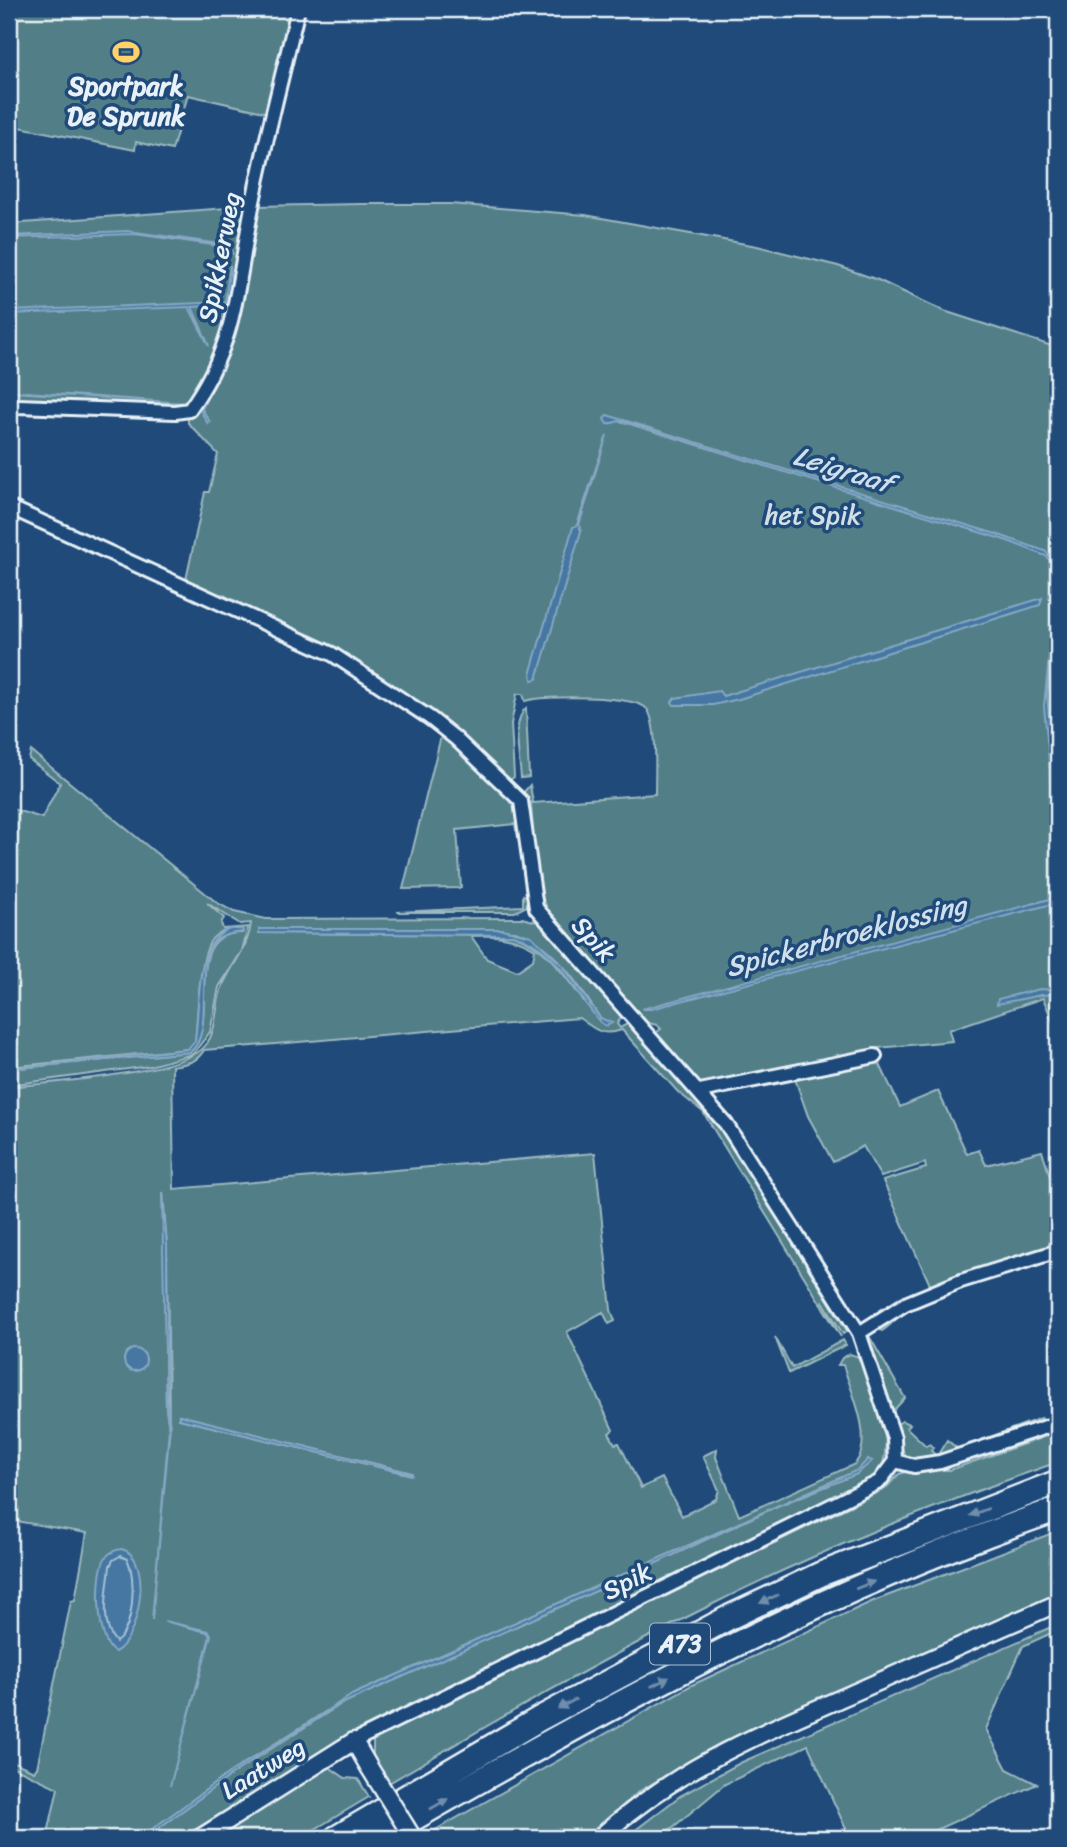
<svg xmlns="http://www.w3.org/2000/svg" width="1067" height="1847" font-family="Sriracha,sans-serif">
  <rect width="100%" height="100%" fill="#1f4a7a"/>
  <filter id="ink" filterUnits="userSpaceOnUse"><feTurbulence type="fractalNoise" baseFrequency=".0143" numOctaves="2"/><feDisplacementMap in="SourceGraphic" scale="14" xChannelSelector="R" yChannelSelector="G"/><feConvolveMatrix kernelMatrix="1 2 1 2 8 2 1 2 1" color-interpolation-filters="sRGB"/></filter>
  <g filter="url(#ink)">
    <path fill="#517e87" stroke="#9cb8c0" stroke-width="2" fill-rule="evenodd" d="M9,9H295L268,113L188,95L172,150L136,142L135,150L9,125Z
      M361,204H450L585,215L757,246L838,266L878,280L944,311L1058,348V586L1055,598H1052L1055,600L1051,653L1058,594V1034L1043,998L949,1030L952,1041L878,1048L710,1088L701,1086L653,1035L661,1029L657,1025L644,1022L543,908L546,905L537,888L531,803L522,794L530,785L533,803L655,794C655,774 658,724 647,709C636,695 543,695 525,701L523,694H517L511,724L514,777L508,781L428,712L359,664L222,594L221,596L186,580L205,492H209L218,454L188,423V417C141,409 50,389 9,408L12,398L9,393V224L255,206Z
      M185,590L338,662L445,735L516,804L520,827L516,830L515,824L457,830L461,888L403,889L441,736L332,661Z
      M526,708L529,777L521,778C520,760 511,721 526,708Z
      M31,751L216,902L234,912L266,919L522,918L541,923L623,1014L617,1024L620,1028L631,1022L720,1124L847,1331L843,1334L822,1300L841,1337L703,1112L678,1092L622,1030C600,1037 596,1029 579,1018L204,1050C197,1063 185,1064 172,1066L174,1189L595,1153L611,1310L615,1321L609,1324L603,1312L567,1332L613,1430L609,1433L615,1444L619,1443L641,1488L662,1478L682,1516L716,1499L719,1490L703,1456L717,1449L716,1457L739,1516L855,1464C875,1440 851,1391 843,1365H838L842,1358L850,1354L859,1357C874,1393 900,1443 876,1478L501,1665L387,1716L285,1776L191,1838H145L238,1770L341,1704L616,1582L777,1506L857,1474L871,1461L868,1460L858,1470L352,1695L229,1773L140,1838H47L58,1788L9,1765V1760L34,1771L37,1768L71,1601L75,1600L87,1533L9,1520V1087C48,1083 184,1073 205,1046C219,1028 214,1005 223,985C233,962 248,949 251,923L240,924L207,903L224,918L221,923L223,929L248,927L242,951L219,987L210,1032L193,1054L150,1066L9,1085V1069L190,1052C222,1025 179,931 242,933V929C231,929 220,930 212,939C198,958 198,1016 195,1041L188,1049L9,1067V808L42,818L60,783L29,759ZM515,931C554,945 578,984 600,1018L611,1023L606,1026C573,997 559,950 513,935L259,933ZM471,936C494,935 515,936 535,949L533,960L517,971L487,959ZM163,1192L167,1247L169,1429L166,1409ZM179,1415L412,1473V1475L179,1419Z
      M523,895L527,896L529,905L515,912H397L523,906Z
      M876,1056L900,1107L938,1091L967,1154L979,1150L986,1165L1042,1151L1058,1202V1250L931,1287L883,1181L926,1168L925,1163L881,1177L863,1146L833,1162L808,1116L794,1076Z
      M904,1309L908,1310C897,1316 893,1324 882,1331L877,1328L868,1334L905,1398L892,1412L864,1343L866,1333Z
      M775,1337L792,1368L843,1340L846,1345L789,1373Z
      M1041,1418L1040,1425C1016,1433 926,1472 906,1455C898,1448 898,1435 896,1425L902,1421L910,1424L907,1428L926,1446L929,1444L933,1447L931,1451L937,1456L947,1440L958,1449Z
      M1058,1432V1462C938,1504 819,1550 705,1608C597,1662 493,1722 389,1783L373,1757V1738L885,1489L899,1474L913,1470H950Z
      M1058,1531V1596L719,1744L638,1792L587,1838L423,1837L692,1685L871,1602Z
      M1058,1624V1630L1023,1646L986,1729L1007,1769L1037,1784L918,1838H850L808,1745L725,1784L660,1838H625L680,1796L740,1763Z
      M328,1766L345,1778L358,1779L369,1797L300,1838H212Z"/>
    <path fill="#4477a2" stroke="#86a8c4" stroke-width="2" d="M127,231L228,245L231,247L233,255L227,247L135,234L9,238V236Z
      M230,265L232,292L229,305L192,307L209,346L189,307L9,314V311L225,302Z
      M243,305L233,342L202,409L210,422L208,424L199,408Z
      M11,390V391L185,403L12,392V398L9,403Z
      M607,415L999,535L1045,551L1058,565V594L1047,696L1058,809V859L1044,706L1055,601L1051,598H1055L1058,572L1046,556L1008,541L620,421L607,424L604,419Z
      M607,435L579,525L581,531L537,679L532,680L531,671L573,527L577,525Z
      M1042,598L1040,605L739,699L713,705H674L672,702L675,698L719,691L723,696Z
      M1058,891V900L1052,904L651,1009H642L1050,899Z
      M230,929H242L243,932C235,933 226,933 218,939C191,959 217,1032 190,1052L9,1069L188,1049L195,1041C200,1008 194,940 230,929Z
      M259,929H502L531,936L562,965L600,1018L612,1023L606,1026L600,1022C574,991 555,946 513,935L259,933Z
      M1040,989L1056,990L1058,994L1041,995L997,1004L998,999Z
      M162,1192L167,1247V1402L170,1426L152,1620L169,1429L166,1409Z
      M124 1360a11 11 0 1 1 22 0a11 11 0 1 1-22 0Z
      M179,1415L412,1473V1475L180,1419Z
      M868,1459L872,1461L857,1474L777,1506L616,1582L341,1704L238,1770L145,1838H140L229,1773L352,1695L858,1470Z
      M121,1549C154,1555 140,1640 115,1652C96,1644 95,1571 106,1557C110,1552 115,1550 121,1549Z
      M164,1621L208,1631L211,1635L170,1786L210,1636L207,1632Z"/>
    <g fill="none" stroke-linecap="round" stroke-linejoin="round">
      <path stroke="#a6c0d6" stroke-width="2" d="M120,1556L127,1559C137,1577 134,1630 116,1642C99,1625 108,1588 110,1566L113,1560Z"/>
      <g stroke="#e8f1f8" stroke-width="18">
        <path id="minor" d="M9,412L18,406L175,412L189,410C239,342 237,280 253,202C266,137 283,73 298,9
          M9,507L332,654L430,718L455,738L521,801L536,908L726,1124L859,1333L894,1438L895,1461L879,1482L354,1741
          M700,1091L875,1056
          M859,1333L905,1304L961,1281L1058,1251
          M895,1461L914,1466L940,1462L1058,1423"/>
      </g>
      <g stroke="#e8f1f8" stroke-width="21">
        <path id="tertiary" d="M200,1838L354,1741L369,1767
          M599,1838C680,1766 755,1736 853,1693C921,1663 990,1633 1058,1603"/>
      </g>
      <g stroke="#e8f1f8" stroke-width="28">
        <path id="motorway" d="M336,1838L539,1719L730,1617L821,1574L1058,1482
          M380,1838C598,1711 819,1591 1058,1509"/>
      </g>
      <use href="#minor" stroke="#1f4a7a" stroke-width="12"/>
      <use href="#tertiary" stroke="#1f4a7a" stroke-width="16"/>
      <use href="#motorway" stroke="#1f4a7a" stroke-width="23"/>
      <g stroke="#e8f1f8" stroke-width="21" stroke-linecap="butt">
        <path id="tertiary-bridge" d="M369,1767L413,1838"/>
      </g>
      <use href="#tertiary-bridge" stroke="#1f4a7a" stroke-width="16"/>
    </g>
    <defs><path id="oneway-solid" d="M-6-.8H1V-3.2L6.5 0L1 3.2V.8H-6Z" transform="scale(1.75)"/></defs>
    <g fill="#6f8dac">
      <use href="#oneway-solid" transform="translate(979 1512) rotate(159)"/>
      <use href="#oneway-solid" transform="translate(865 1585) rotate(-22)"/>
      <use href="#oneway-solid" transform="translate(769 1599) rotate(155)"/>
      <use href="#oneway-solid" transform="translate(660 1682) rotate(-27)"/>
      <use href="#oneway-solid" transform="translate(567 1704) rotate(152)"/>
      <use href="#oneway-solid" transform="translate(439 1804) rotate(-30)"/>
    </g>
  </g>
  <defs>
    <g id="stadium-bare" transform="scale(2.1)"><path d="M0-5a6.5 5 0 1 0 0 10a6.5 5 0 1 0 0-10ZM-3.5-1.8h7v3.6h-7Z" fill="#ffd166" stroke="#1f4a7a" stroke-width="2.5" paint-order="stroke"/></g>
  </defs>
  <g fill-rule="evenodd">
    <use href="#stadium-bare" x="126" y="52"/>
  </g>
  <g text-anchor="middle" stroke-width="7" stroke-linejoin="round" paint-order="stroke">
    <rect fill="#1f4a7a" stroke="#acbfd2" stroke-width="2" x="650" y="1623.5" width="60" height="41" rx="5"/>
    <g font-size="24" font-weight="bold" fill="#e8f1f8">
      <text x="680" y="1652">A73</text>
    </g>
    <g font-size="26" font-weight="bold" fill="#e8f1f8" stroke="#1f4a7a">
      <text x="126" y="95">Sportpark<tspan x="126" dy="30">De Sprunk</tspan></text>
    </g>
    <g font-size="26" fill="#e8f1f8" stroke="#1f4a7a">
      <text transform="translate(219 257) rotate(-79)" y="9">Spikkerweg</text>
      <text transform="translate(594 939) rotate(48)" y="9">Spik</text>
      <text transform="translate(627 1581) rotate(-27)" y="9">Spik</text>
      <text transform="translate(263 1768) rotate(-32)" y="9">Laatweg</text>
    </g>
    <g font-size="26" fill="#d1e0e7" stroke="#1f4a7a">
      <text x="813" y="524">het Spik</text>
    </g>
    <g font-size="28" font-style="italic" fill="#cfdfeb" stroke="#1f4a7a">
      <text transform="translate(843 469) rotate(17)" y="10">Leigraaf</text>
      <text transform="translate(846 935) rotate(-15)" y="10">Spickerbroeklossing</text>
    </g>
  </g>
  <rect width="1067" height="1847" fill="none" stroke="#1f4a7a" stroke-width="35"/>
  <rect x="18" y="18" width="1032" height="1812" fill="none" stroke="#e8f1f8" stroke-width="2.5" filter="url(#ink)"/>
</svg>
